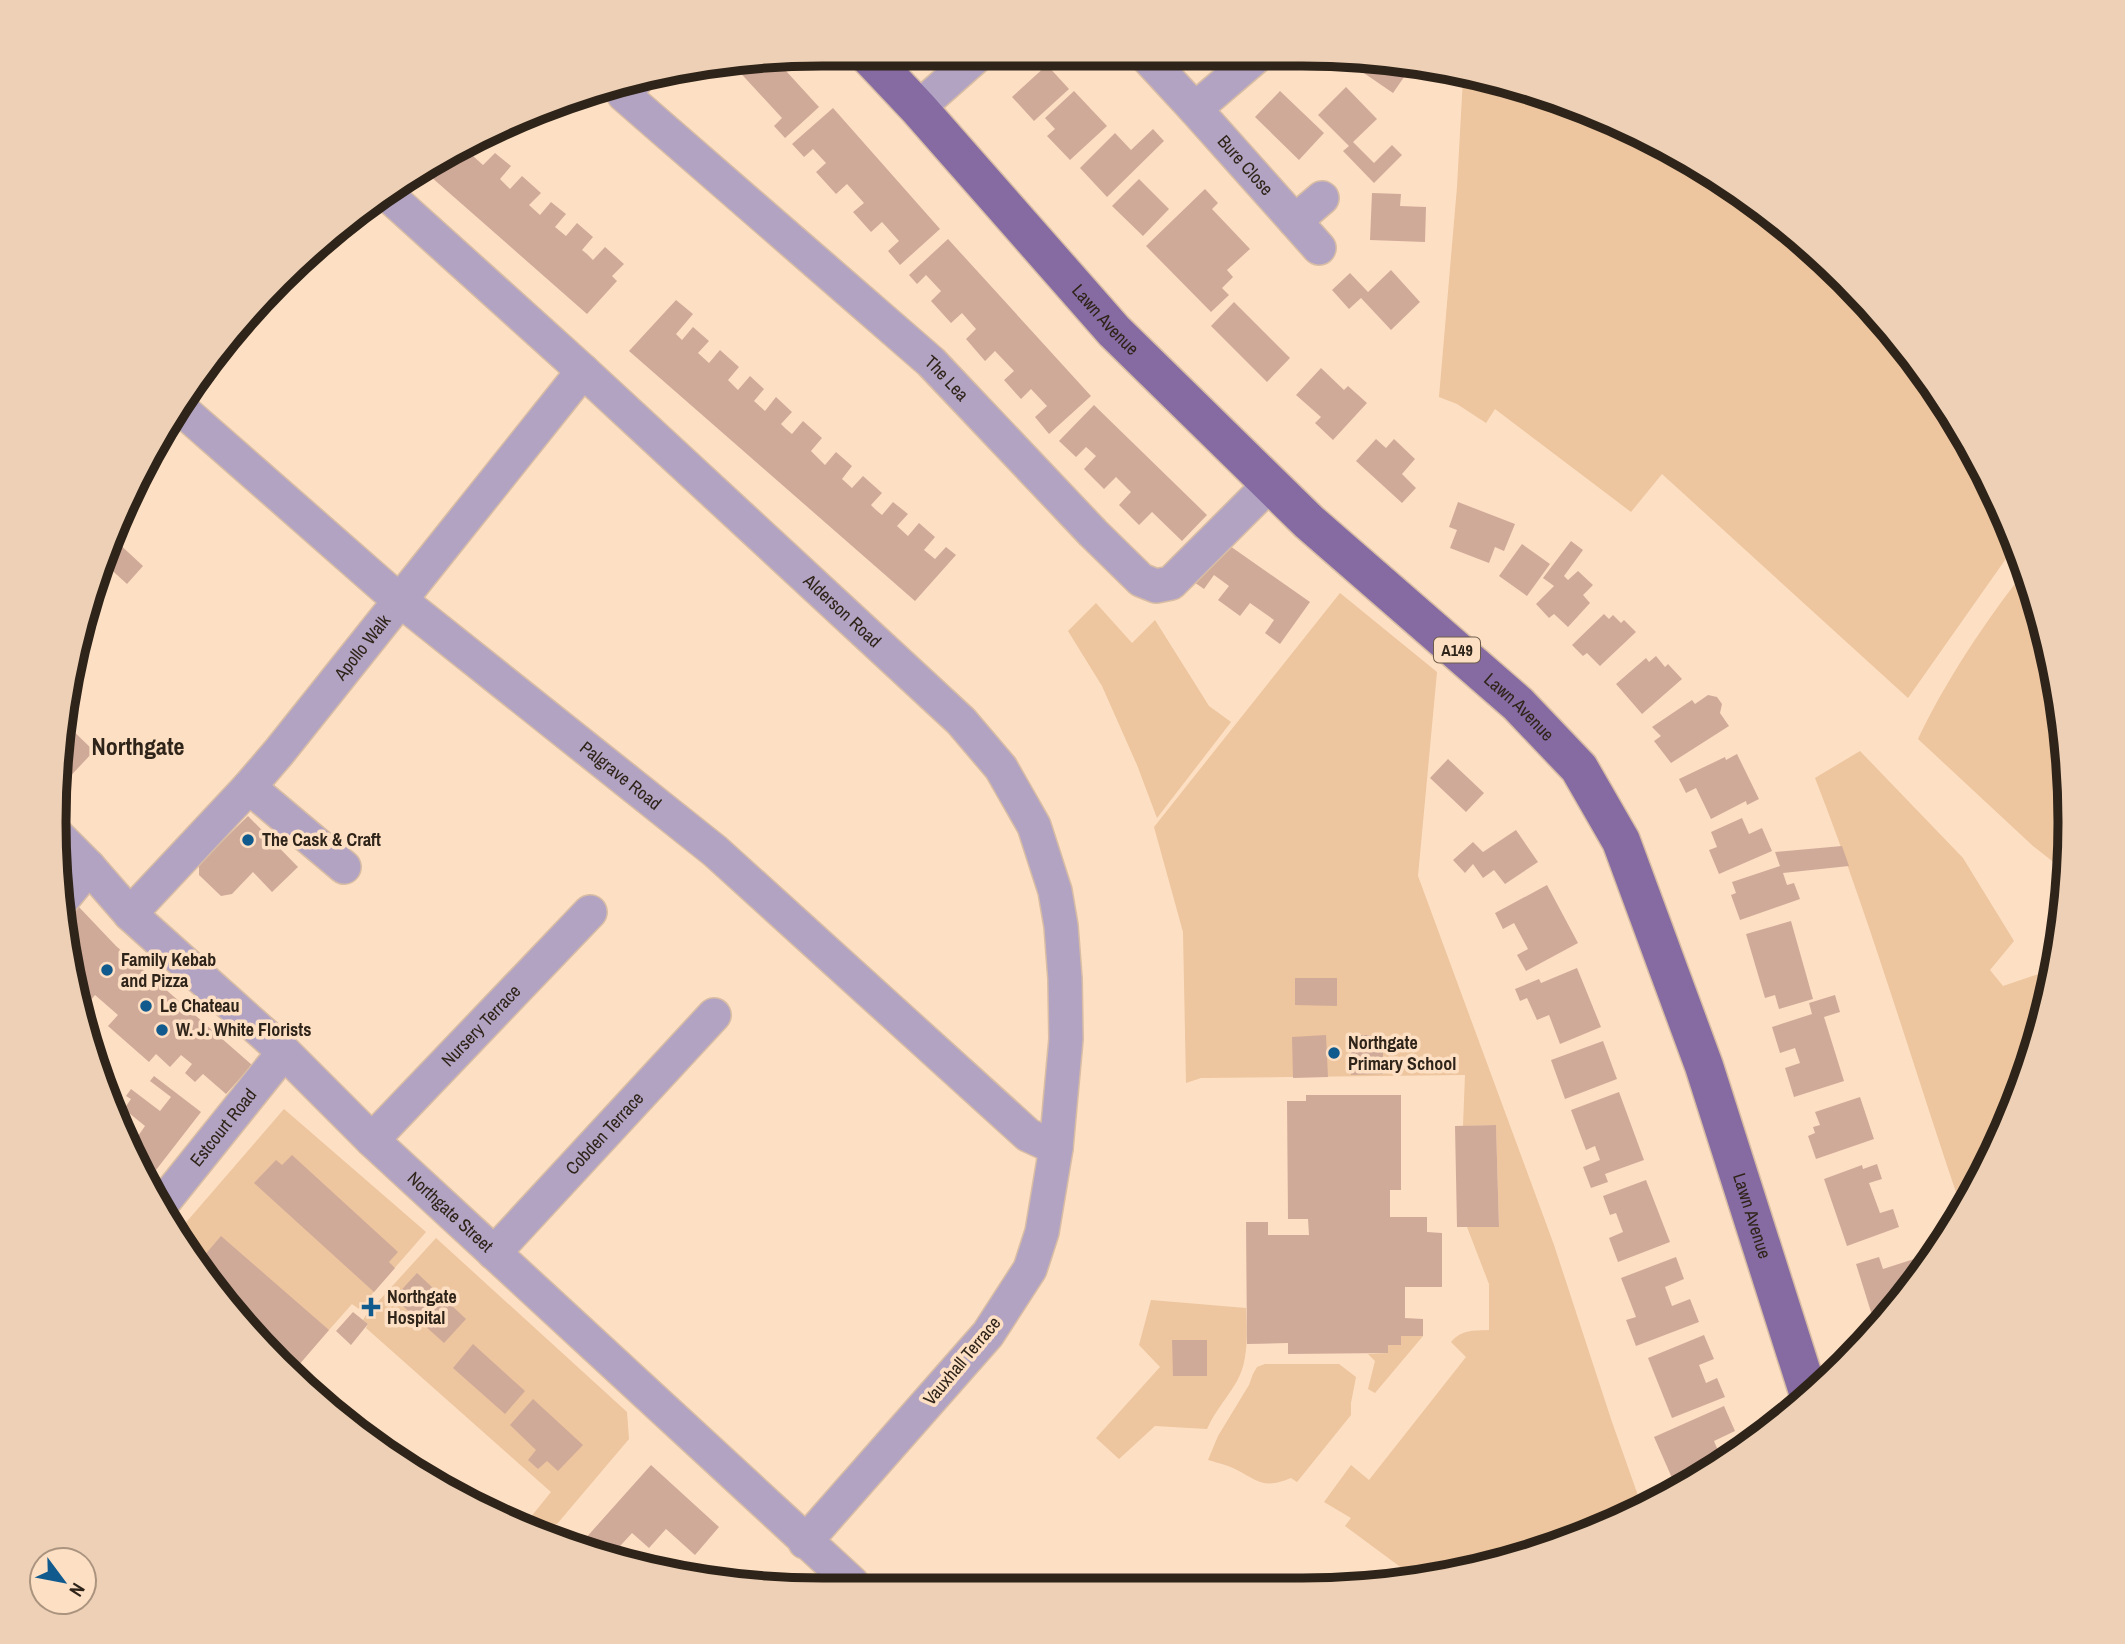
<svg xmlns="http://www.w3.org/2000/svg" width="2125" height="1644" font-family="'Archivo Narrow',sans-serif">
  <rect width="100%" height="100%" fill="#fddfc3"/>
  <path fill="#edc59e" d="M1463,78L1549,95L1643,134L1770,213L1880,315L1942,396L2012,529L2017,543L1908,698L1662,474L1631,512L1495,409L1486,423L1457,404L1439,397L1457,187Z
    M2025,571L2056,673L2071,822L2064,890L2056,864L2033,846L1918,739C1945,682 1986,620 2025,571Z
    M1340,593L1437,672L1418,876L1554,1245L1612,1422L1641,1504L1550,1549L1418,1580L1345,1526L1351,1518L1324,1502L1351,1465L1369,1480L1466,1357L1451,1342C1462,1329 1474,1331 1489,1330V1284L1467,1227L1499,1226L1496,1125L1463,1126L1465,1075L1201,1078L1186,1083L1183,932L1154,827Z
    M1096,603L1132,643L1155,620L1209,706L1231,722L1157,818L1137,765L1102,686L1068,631Z
    M1860,751L1963,858L2014,941L1990,970L2003,986L2056,968L2012,1116L1962,1210C1913,1066 1870,919 1815,778Z
    M284,1109L426,1232L359,1309L352,1304L290,1374L279,1365L183,1248L176,1234Z
    M436,1238L627,1412L629,1439L557,1524L548,1526L530,1518L551,1492L366,1328L368,1324L363,1320L366,1315Z
    M1151,1300L1246,1308C1247,1331 1249,1360 1237,1381C1227,1398 1215,1411 1207,1429L1155,1426L1119,1459L1096,1438L1160,1367L1139,1345Z
    M1401,1336H1423L1375,1393L1368,1389L1375,1361L1368,1354L1388,1353V1345H1401Z
    M1265,1364H1339L1356,1377L1351,1403V1415L1297,1482L1291,1478C1264,1489 1260,1482 1237,1470C1228,1465 1218,1463 1208,1460L1218,1436L1249,1385L1253,1374L1257,1367Z"/>
  <path fill="#d0aa99" d="M1339,56H1353L1411,67L1393,93Z
    M776,60L819,107L785,138L774,126L782,118L734,66Z
    M1047,65L1069,89L1034,121L1012,97Z
    M1346,87L1377,119L1353,142L1374,163L1392,145L1402,155L1374,183L1343,151L1349,146L1318,115Z
    M1074,91L1107,126L1070,160L1047,136L1055,129L1045,118Z
    M1280,91L1324,133L1299,160L1255,117Z
    M833,108L940,229L900,265L888,251L899,241L882,222L871,232L853,212L864,203L847,184L836,194L816,172L826,163L813,149L804,157L792,144Z
    M1153,129L1164,141L1107,197L1080,168L1115,133L1131,150Z
    M480,140L484,143L473,156L483,165L495,153L511,166L500,179L510,189L522,176L541,193L529,205L540,215L551,202L566,214L555,227L566,236L577,223L593,237L582,250L587,254L593,260L605,247L624,264L612,276L617,281L587,314L422,169L438,157Z
    M1139,179L1169,209L1143,236L1112,206Z
    M1205,189L1218,203L1212,209L1250,249L1227,270L1233,277L1222,288L1229,295L1211,312L1146,246Z
    M1372,193L1401,194L1400,206L1426,207L1425,242L1370,240Z
    M948,239L1091,396L1049,434L1035,417L1047,406L1031,389L1021,399L1004,380L1014,371L995,351L985,361L966,339L976,329L962,313L951,323L931,301L941,291L926,275L917,284L909,275Z
    M1391,270L1420,302L1391,330L1361,298L1349,309L1332,290L1350,273L1368,292Z
    M676,300L693,314L676,334L682,340L693,327L709,341L698,353L709,363L720,350L739,367L728,380L738,390L750,376L764,389L754,401L765,411L776,397L792,412L781,424L786,429L792,434L803,421L822,438L811,451L825,465L836,452L852,466L842,479L852,488L863,476L882,493L871,505L876,510L882,515L893,502L908,514L897,526L908,536L919,523L935,537L924,550L935,559L946,547L956,555L915,601L629,351Z
    M1234,302L1290,358L1267,382L1211,326Z
    M1321,368L1344,390L1348,386L1367,403L1333,440L1315,423L1321,417L1296,395Z
    M1094,405L1207,515L1182,541L1152,512L1139,525L1119,505L1131,492L1116,477L1104,489L1084,469L1096,456L1086,447L1076,457L1059,441Z
    M1376,439L1386,448L1394,439L1415,459L1402,474L1416,488L1402,503L1356,461Z
    M1458,502L1515,524L1504,551L1495,547L1489,563L1450,548L1457,530L1449,527Z
    M1220,539L1310,602L1280,644L1265,633L1274,620L1250,603L1240,616L1218,600L1229,586L1214,575L1204,589L1191,580Z
    M115,540L143,566L127,584L105,564Z
    M1571,541L1583,550L1564,576L1568,580L1578,571L1593,585L1583,595L1590,603L1568,627L1554,614L1549,618L1536,604L1554,586L1543,578Z
    M1522,544L1550,564L1527,596L1499,576Z
    M1604,614L1609,619L1613,615L1621,623L1624,620L1636,632L1600,666L1587,653L1583,656L1572,645Z
    M1656,656L1665,667L1668,664L1682,679L1642,714L1616,684L1646,658L1649,662Z
    M1708,695L1717,697L1722,704L1720,713L1729,726L1671,763L1654,741L1661,736L1652,727L1692,700L1695,704Z
    M67,725L94,751L63,784L60,781Z
    M1737,754L1759,799L1747,805L1746,801L1711,819L1696,788L1686,793L1679,779L1725,757L1726,760Z
    M1448,759L1484,793L1466,812L1430,778Z
    M248,816L298,867L272,892L253,872L232,894L221,896L199,875V864Z
    M1742,818L1749,834L1762,828L1772,851L1719,874L1709,850L1717,847L1711,832Z
    M1516,830L1538,862L1505,884L1494,870L1483,878L1473,864L1465,873L1453,860L1473,842L1483,852Z
    M1842,846L1849,866L1783,873L1787,885L1794,883L1800,899L1740,920L1731,895L1736,893L1732,882L1780,866L1775,852Z
    M1547,885L1578,943L1526,971L1517,955L1528,949L1514,923L1503,929L1495,913Z
    M78,906L116,946L252,1065L226,1094L203,1074L195,1082L185,1073L192,1064L181,1055L170,1067L156,1054L149,1062L108,1026L118,1015L95,995L80,1013L69,971L64,922Z
    M1791,921L1813,999L1779,1009L1775,995L1765,998L1746,934Z
    M1577,968L1601,1027L1560,1044L1549,1015L1537,1020L1527,998L1520,1001L1515,989L1539,979L1541,983Z
    M1295,978H1337V1006L1295,1005Z
    M1835,995L1840,1012L1824,1017L1844,1081L1794,1097L1785,1068L1800,1063L1795,1048L1780,1053L1772,1027L1812,1014L1809,1003Z
    M1326,1035L1328,1077L1293,1078L1292,1037Z
    M1351,1035H1383V1074L1351,1075Z
    M1603,1041L1617,1079L1565,1099L1551,1060Z
    M95,1068L115,1084L107,1094Z
    M154,1076L201,1112L149,1179L122,1124L138,1136L145,1126L124,1109L131,1099L126,1096L131,1089L160,1111L171,1097L150,1081Z
    M1619,1092L1644,1160L1605,1174L1608,1182L1591,1188L1583,1167L1600,1160L1595,1146L1586,1150L1571,1110Z
    M1306,1095H1401V1190H1390V1217H1427V1232L1442,1233V1287H1405V1318L1423,1319V1336H1401V1345H1388V1353L1288,1354V1343L1247,1344L1246,1222H1268V1235H1309L1308,1219H1288L1287,1101H1306Z
    M1860,1097L1874,1139L1816,1159L1808,1136L1815,1133L1813,1127L1820,1125L1815,1112Z
    M1496,1125L1499,1227H1457L1455,1126Z
    M292,1155L398,1252L389,1262L395,1268L374,1292L254,1183L276,1160L282,1165Z
    M1877,1164L1882,1179L1869,1183L1880,1213L1893,1209L1899,1227L1847,1246L1824,1179L1862,1165L1863,1169Z
    M1646,1180L1670,1242L1618,1262L1609,1238L1623,1232L1616,1213L1610,1215L1603,1196Z
    M221,1236L329,1330L298,1366L235,1311L197,1264Z
    M1676,1257L1684,1279L1665,1287L1672,1306L1690,1299L1699,1322L1636,1346L1626,1320L1636,1317L1621,1278Z
    M1879,1257L1883,1269L1914,1259L1919,1275L1913,1283L1905,1286L1907,1291L1876,1328L1856,1264Z
    M417,1273L466,1319L444,1343L394,1298Z
    M353,1312L368,1324L351,1345L336,1331Z
    M1704,1335L1714,1359L1699,1365L1706,1383L1717,1378L1725,1397L1672,1418L1648,1358Z
    M1172,1340H1207V1376H1173Z
    M473,1344L525,1391L505,1414L453,1368Z
    M306,1382L343,1415L342,1416L303,1385Z
    M533,1399L583,1445L558,1471L547,1461L538,1469L528,1460L536,1450L510,1425Z
    M1724,1406L1735,1431L1714,1441L1722,1460L1736,1455L1676,1487L1654,1437Z
    M651,1465L719,1527L695,1555L666,1529L649,1548L632,1533L610,1557L576,1549Z"/>
  <g fill="none" stroke-linecap="round" stroke-linejoin="round">
    <g stroke="#d8bda4" stroke-width="36">
      <g id="minor">
        <path id="s1" d="M1145,55L1195,109L1319,248"/>
        <path id="s2" d="M637,79L624,95L931,362L1093,533L1141,580L1156,586L1171,583L1270,484"/>
        <path d="M918,108L978,55"/>
        <path d="M1195,109L1257,56"/>
        <path id="s3" d="M388,195L583,371L961,721L1001,768L1034,826L1055,891L1061,926L1065,979L1066,1039L1056,1148L1042,1232L1030,1269L988,1334L805,1542"/>
        <path d="M1295,221L1322,198"/>
        <path id="s4" d="M180,408L385,588L715,851L1028,1135L1056,1148"/>
        <path d="M249,787L344,867"/>
        <path id="s5" d="M55,833L89,867L130,914L284,1052L372,1140L852,1583"/>
        <path d="M62,900L89,867"/>
        <path id="s6" d="M130,914L249,787L279,752L583,371"/>
        <path id="s7" d="M372,1140L590,912"/>
        <path id="s8" d="M162,1204L284,1052"/>
        <path id="s9" d="M494,1253L714,1015"/>
      </g>
    </g>
    <g stroke="#d8bda4" stroke-width="41">
      <g id="major">
        <path id="s10" d="M867,54L918,108L1114,331L1309,522L1518,704L1579,768L1621,841L1704,1066L1809,1395"/>
      </g>
    </g>
    <use href="#minor" stroke="#b2a3c3" stroke-width="33"/>
    <use href="#major" stroke="#866ba3" stroke-width="38"/>
  </g>
  <g fill="#115a8e" stroke="#fddfc3" stroke-width="2.5">
    <circle cx="248" cy="840" r="7"/>
    <circle cx="107" cy="970" r="7"/>
    <circle cx="146" cy="1006" r="7"/>
    <circle cx="162" cy="1030" r="7"/>
    <circle cx="1334" cy="1053" r="7"/>
    <path d="M367.5 1296.5h7v7h7v7h-7v7h-7v-7h-7v-7h7z"/>
  </g>
  <g text-anchor="middle" stroke-width="7" stroke-linejoin="round" paint-order="stroke">
    <rect fill="#fddfc3" stroke="#6d5c4c" stroke-width="2" x="1434" y="637.5" width="46" height="25" rx="5"/>
    <g font-size="16" font-weight="bold" fill="#2f2419">
      <text x="1457" y="656">A149</text>
    </g>
    <g font-size="18" fill="#2f2419" stroke="#fddfc3">
      <text dy="6" stroke="none"><textPath href="#s1" startOffset="149">Bure Close</textPath></text>
      <text dy="6" stroke="none"><textPath href="#s10" startOffset="357">Lawn Avenue</textPath></text>
      <text dy="6" stroke="none"><textPath href="#s2" startOffset="450">The Lea</textPath></text>
      <text dy="6" stroke="none"><textPath href="#s3" startOffset="616">Alderson Road</textPath></text>
      <text dy="6" stroke="none"><textPath href="#s6" startOffset="354">Apollo Walk</textPath></text>
      <text dy="6" stroke="none"><textPath href="#s10" startOffset="924">Lawn Avenue</textPath></text>
      <text dy="6" stroke="none"><textPath href="#s4" startOffset="574">Palgrave Road</textPath></text>
      <text dy="6" stroke="none"><textPath href="#s7" startOffset="158">Nursery Terrace</textPath></text>
      <text dy="6" stroke="none"><textPath href="#s8" startOffset="98">Estcourt Road</textPath></text>
      <text dy="6" stroke="none"><textPath href="#s9" startOffset="163">Cobden Terrace</textPath></text>
      <text dy="6" stroke="none"><textPath href="#s5" startOffset="548">Northgate Street</textPath></text>
      <text dy="6" stroke="none"><textPath href="#s10" startOffset="1491">Lawn Avenue</textPath></text>
      <text transform="translate(962 1361) rotate(-50)" y="6">Vauxhall Terrace</text>
    </g>
    <g font-size="18" font-weight="bold" fill="#2f2419" stroke="#fddfc3" text-anchor="start">
      <text x="262" y="846">The Cask &amp; Craft</text>
      <text x="121" y="966">Family Kebab<tspan x="121" dy="21">and Pizza</tspan></text>
      <text x="160" y="1012">Le Chateau</text>
      <text x="176" y="1036">W. J. White Florists</text>
      <text x="1348" y="1049">Northgate<tspan x="1348" dy="21">Primary School</tspan></text>
      <text x="387" y="1303">Northgate<tspan x="387" dy="21">Hospital</tspan></text>
    </g>
    <g font-size="24" font-weight="bold" fill="#2f2419" stroke="#fddfc3">
      <text x="138" y="755">Northgate</text>
    </g>
  </g>
  <path d="M0 0H2125V1644H0ZM822 66H1302A756 756 0 0 1 2058 822V822A756 756 0 0 1 1302 1578H822A756 756 0 0 1 66 822V822A756 756 0 0 1 822 66Z" fill="#edd0b5" fill-rule="evenodd"/>
  <path fill="none" stroke="#2f2419" stroke-width="9" d="M822 66H1302A756 756 0 0 1 2058 822V822A756 756 0 0 1 1302 1578H822A756 756 0 0 1 66 822V822A756 756 0 0 1 822 66Z"/>
  <g transform="translate(63 1581) rotate(122)"><circle r="33" fill="#fddfc3" stroke="#ab947f" stroke-width="2"/>
  <path d="M0-5L12 26L0 18L-12 26Z" fill="#115a8e"/>
  <text y="-10" font-size="19" font-weight="bold" text-anchor="middle" fill="#2f2419">N</text>
  </g>
</svg>
